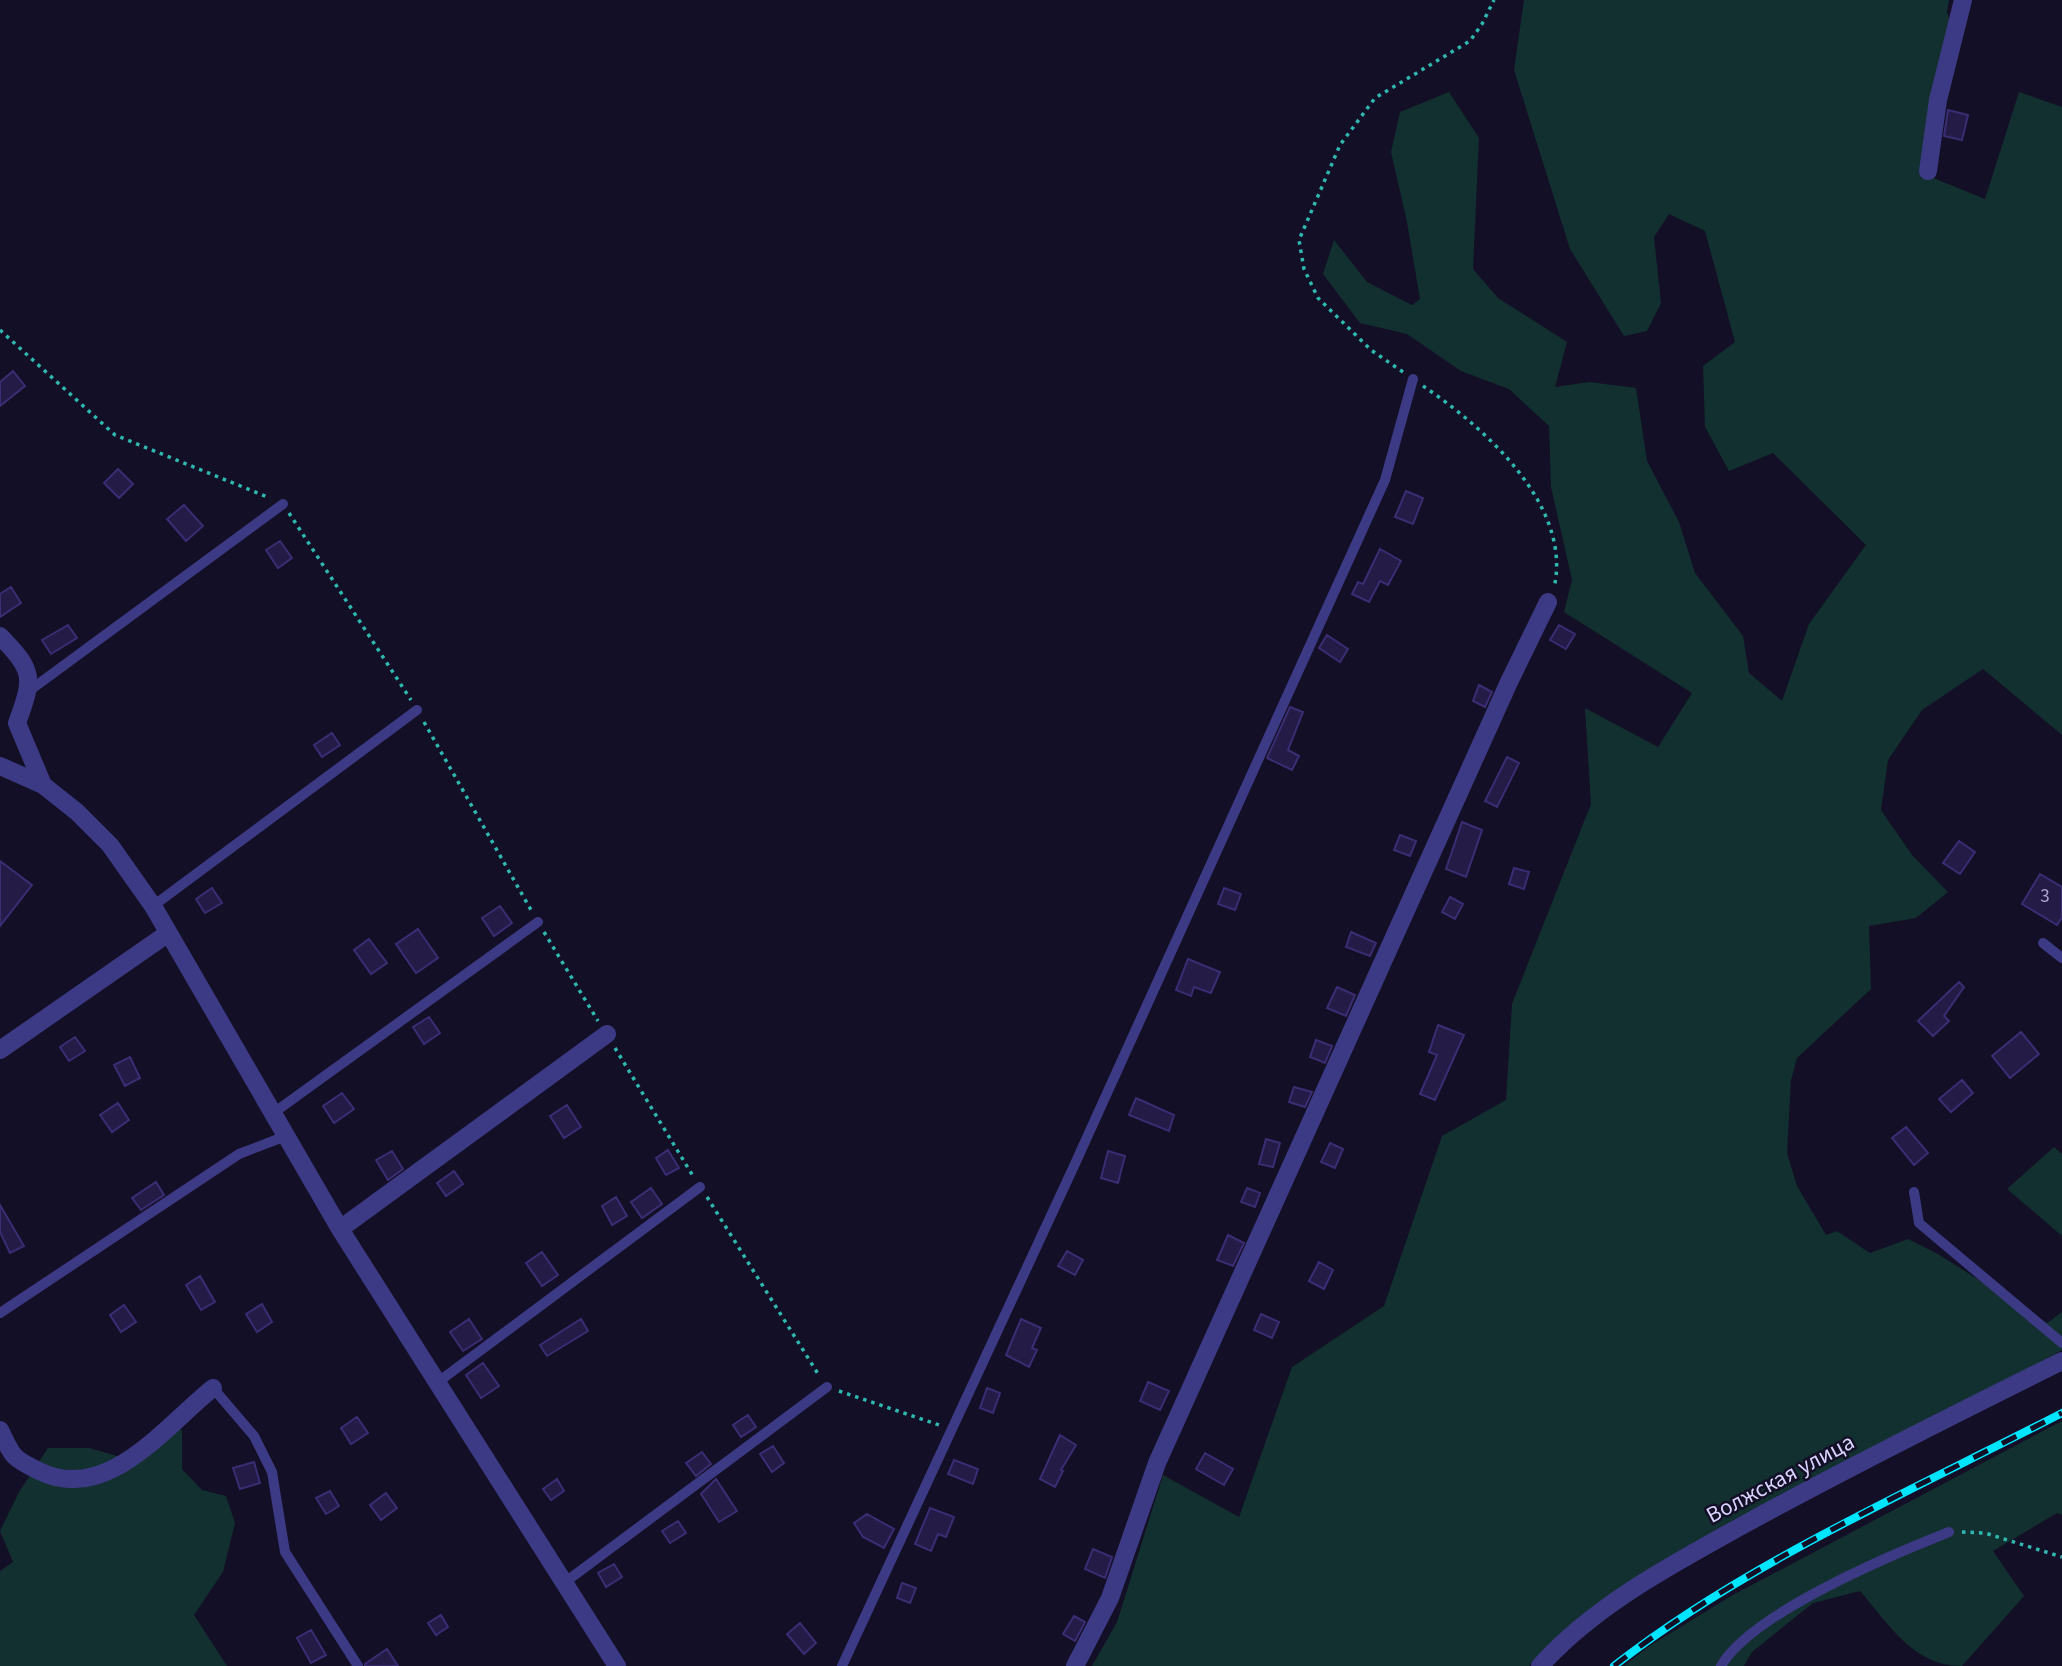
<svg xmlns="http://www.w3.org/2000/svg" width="2062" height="1666" font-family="'Source Sans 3',sans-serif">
  <rect width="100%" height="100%" fill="#130f26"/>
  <path fill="#12302f" d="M1524,0H1949L1947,12L1951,25L1926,175L1985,199L2019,92L2062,107V735L1983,669L1922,710L1888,760L1881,810L1912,855L1948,892L1916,918L1869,926L1871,989L1797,1058L1791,1080L1787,1153L1797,1186L1826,1235L1837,1231L1870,1253L1908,1239L1938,1254L2047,1323L2062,1312V1350L1550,1644L1529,1666H1092L1117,1622L1163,1475L1239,1517L1292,1367L1384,1306L1442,1136L1506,1100L1512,1004L1591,804L1585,708L1658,747L1692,693L1564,612L1572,580L1551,487L1549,426L1509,389L1461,371L1407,334L1360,323L1323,274L1334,240L1367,282L1412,305L1420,299L1407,222L1391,152L1400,112L1449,92L1479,138L1473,269L1498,298L1567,342L1555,387L1589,382L1636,388L1647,461L1679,522L1695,573L1743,636L1749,673L1782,701L1809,624L1866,545L1773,453L1729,471L1705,427L1703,366L1735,342L1705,231L1669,214L1654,237L1661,303L1647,331L1624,336L1570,249L1514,70Z
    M2054,1147L2062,1154V1236L2007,1189Z
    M2062,1421V1515L2057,1513L1993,1551L2024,1596L1962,1666C1913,1666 1889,1624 1860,1591L1813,1603L1752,1652L1744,1666H1624L1648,1647L1731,1596Z
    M159,1425L182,1430V1469L202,1490L226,1496L235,1523L223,1572L194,1615L227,1666H0V1571L13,1562L0,1531L19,1492L48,1448H89L124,1458Z"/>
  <path fill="#241b47" stroke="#3b2d73" stroke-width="2" d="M1948,110L1968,115L1962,140L1944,136Z
    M13,371L25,386L0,406V382Z
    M118,469L133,484L119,498L104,483Z
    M1406,491L1423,498L1413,524L1395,517Z
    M184,505L203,526L186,541L167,519Z
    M280,541L292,558L278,568L266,550Z
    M1380,549L1401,561L1388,585L1380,581L1369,602L1352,594L1358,582L1363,584Z
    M11,587L21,603L0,617V594Z
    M68,625L77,638L51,654L42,640Z
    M1559,625L1575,634L1566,649L1550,640Z
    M1327,635L1348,649L1340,662L1319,648Z
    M1479,685L1492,692L1485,707L1473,701Z
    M1290,707L1303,712L1288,750L1299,756L1292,770L1267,758Z
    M332,733L340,745L322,757L314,745Z
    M1507,757L1519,763L1497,807L1485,801Z
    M1462,822L1482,830L1466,877L1446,869Z
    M1400,835L1416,841L1410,856L1394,850Z
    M1959,841L1975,852L1960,874L1943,863Z
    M0,861L32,885L0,926Z
    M1514,868L1529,872L1524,889L1509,884Z
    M2040,874L2062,887V917L2057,925L2022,904Z
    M212,888L222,903L205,913L196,899Z
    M1224,888L1241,894L1235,910L1218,904Z
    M1450,897L1463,904L1455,919L1442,912Z
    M500,906L512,923L494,936L482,918Z
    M418,929L438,958L416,973L396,944Z
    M1351,932L1376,943L1370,956L1346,947Z
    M369,939L387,963L371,974L354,950Z
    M1188,959L1220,972L1211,993L1194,987L1191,996L1176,990Z
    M1959,982L1964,987L1944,1016L1949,1021L1933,1036L1918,1021Z
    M1337,987L1355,995L1346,1016L1327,1008Z
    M429,1017L440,1033L424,1044L413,1027Z
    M1438,1025L1464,1035L1435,1100L1420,1094L1437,1055L1429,1052Z
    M2021,1032L2039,1054L2010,1078L1992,1056Z
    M75,1037L85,1051L69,1061L60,1047Z
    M1316,1040L1332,1046L1325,1063L1310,1057Z
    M130,1057L140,1078L125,1086L114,1065Z
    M1962,1080L1973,1093L1951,1112L1939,1099Z
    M1294,1087L1312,1092L1305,1107L1289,1102Z
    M342,1093L354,1109L334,1123L323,1106Z
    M1136,1098L1174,1115L1169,1131L1129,1115Z
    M118,1103L129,1120L112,1132L100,1115Z
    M567,1105L581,1127L564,1138L550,1116Z
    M1906,1127L1928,1153L1914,1165L1892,1138Z
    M1266,1139L1280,1143L1273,1167L1259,1164Z
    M1330,1143L1343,1149L1335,1168L1321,1162Z
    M668,1150L679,1168L666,1175L656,1158Z
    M392,1151L403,1169L388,1180L376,1160Z
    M1108,1151L1125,1156L1118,1183L1101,1178Z
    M454,1171L463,1184L446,1196L437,1183Z
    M156,1182L164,1195L141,1210L132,1198Z
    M651,1188L662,1204L642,1218L631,1202Z
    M1247,1188L1260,1193L1255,1207L1241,1202Z
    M616,1197L627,1216L612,1225L602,1206Z
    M0,1205L24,1246L10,1253L0,1232Z
    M1228,1235L1244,1243L1233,1266L1217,1260Z
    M1067,1251L1083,1260L1075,1275L1058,1266Z
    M542,1252L558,1275L542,1286L526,1263Z
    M1319,1262L1333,1270L1324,1289L1309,1281Z
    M200,1276L215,1302L201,1310L186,1285Z
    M262,1304L272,1322L257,1332L246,1314Z
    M124,1305L136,1322L121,1332L110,1315Z
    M1261,1314L1279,1322L1272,1338L1254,1330Z
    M469,1319L482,1339L463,1351L450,1332Z
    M581,1319L588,1331L547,1356L540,1345Z
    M1021,1319L1041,1328L1032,1348L1037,1350L1029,1367L1006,1355Z
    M483,1363L499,1386L481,1398L466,1375Z
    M1148,1382L1169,1391L1160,1410L1140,1401Z
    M987,1388L1000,1393L993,1413L980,1408Z
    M748,1415L756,1427L741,1437L733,1425Z
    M357,1417L368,1433L351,1444L341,1428Z
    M1060,1435L1076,1445L1061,1470L1063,1471L1055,1487L1040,1479Z
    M773,1446L784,1463L772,1472L760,1454Z
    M702,1452L711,1464L696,1476L686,1463Z
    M1205,1453L1233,1469L1224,1485L1196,1469Z
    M954,1460L978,1469L973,1484L948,1474Z
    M254,1462L260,1483L240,1489L233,1468Z
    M557,1479L564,1491L551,1500L543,1489Z
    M716,1479L737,1511L719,1522L701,1494Z
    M330,1491L339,1506L326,1514L316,1498Z
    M386,1493L397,1508L381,1520L370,1505Z
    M930,1508L954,1517L946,1537L938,1534L931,1551L915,1544Z
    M867,1514L894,1529L884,1548L863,1537L854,1523Z
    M678,1521L686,1533L670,1543L662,1531Z
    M1093,1549L1112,1557L1105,1578L1085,1569Z
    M614,1564L622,1577L606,1587L598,1573Z
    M902,1583L916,1588L910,1603L897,1598Z
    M441,1615L448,1627L436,1635L428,1623Z
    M1074,1616L1085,1622L1075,1641L1063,1634Z
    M800,1623L816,1643L804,1654L787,1634Z
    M311,1630L326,1655L311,1663L297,1638Z
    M387,1649L398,1666H365V1664Z"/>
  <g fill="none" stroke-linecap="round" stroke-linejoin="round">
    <path stroke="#2fb8b0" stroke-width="3.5" stroke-dasharray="3.5 5" stroke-linecap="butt" d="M0,330L115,435L270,498
      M1403,372L1371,350L1318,298L1304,269L1299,240L1340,145L1375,98L1470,41L1482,24L1494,0
      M1423,386C1484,427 1573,506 1554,588
      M289,513L411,700
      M424,722L531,910
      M544,932L598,1021
      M615,1048L693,1176
      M707,1197L820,1377
      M839,1391L942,1426
      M1962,1532L1985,1533L2062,1557"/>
    <path stroke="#3d3a85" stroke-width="10" d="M29,691L283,504
      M153,906L417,710
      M2043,943L2062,958
      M272,1114L538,922
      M1914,1192L1919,1223L2062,1343
      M0,1313L239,1154L286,1136
      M438,1382L700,1187
      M213,1388L254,1436L272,1472L285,1552L358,1666
      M564,1583L827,1387
      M842,1666L1074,1166L1385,480L1413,379
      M1721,1666C1752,1613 1891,1555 1949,1532"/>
    <path stroke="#3d3a85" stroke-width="18" d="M1928,171L1938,100L1963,0
      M0,636C34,671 34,677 17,723L43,785
      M0,766L43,785L77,812L110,845L153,906L340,1229L617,1666
      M0,1050L167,934
      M340,1229L607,1034
      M0,1430C13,1457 12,1458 39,1471C107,1505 166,1425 213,1388
      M1075,1666L1110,1598L1157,1463L1509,682L1548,602
      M1540,1666C1596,1604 1673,1564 1745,1524C1849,1467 1955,1414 2062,1361"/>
    <g stroke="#00e5ff" stroke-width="8">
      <path id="rail" d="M1614,1666C1744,1564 1915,1489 2062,1413"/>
    </g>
    <use href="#rail" stroke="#130f26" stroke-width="5" stroke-dasharray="16" stroke-linecap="butt"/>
  </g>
  <g text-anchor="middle" stroke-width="5" stroke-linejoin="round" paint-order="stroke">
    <g font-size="19" fill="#aca6d1">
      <text x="2045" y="902">3</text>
    </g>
    <g font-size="23" fill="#d9d4ff" stroke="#130f26">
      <text transform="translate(1780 1478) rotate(-28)" y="8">Волжская улица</text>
    </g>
  </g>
</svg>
